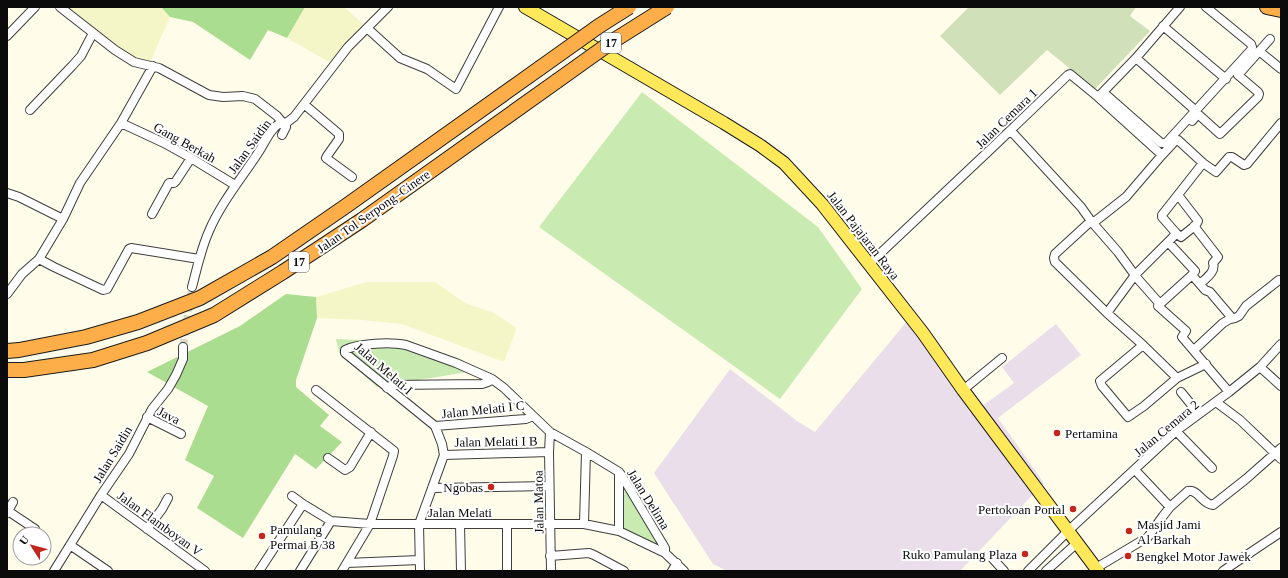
<svg xmlns="http://www.w3.org/2000/svg" width="1288" height="578" font-family="'Times New Roman',serif">
  <rect width="100%" height="100%" fill="#fffde9"/>
  <path fill="#ebdeeb" d="M908,320L971,414L1014,383L1002,367L1056,324L1081,355L998,418L1044,483L960,571H727L713,564L654,473L730,369L797,421L815,432Z"/>
  <path fill="#f5f6c7" d="M61,7H161L170,17L148,67L119,53Z
    M305,7H344L363,24L329,62L287,38Z
    M366,282H435L465,303L494,313L517,328L504,362L402,324L362,320L317,318L316,297Z"/>
  <path fill="#c9ebb1" d="M642,92L818,227L862,289L780,399L539,227Z
    M336,339L406,342L463,360L467,372L377,387L339,353Z
    M621,474L665,553L619,531Z"/>
  <path fill="#aadd8f" d="M161,7H305L287,38L268,30L250,60L193,22L170,17Z
    M286,294L316,297L317,318L296,380V387L329,415L320,426L342,442L316,469L295,454L243,538L197,508L214,476L185,460L208,406L147,372L240,326Z"/>
  <path fill="#d0e1ba" d="M969,7H1136L1130,16L1150,31L1095,89L1047,50L1000,95L940,36Z"/>
  <g fill="none" stroke-linecap="round" stroke-linejoin="round">
    <path stroke="#dad9c8" stroke-width="8" stroke-dasharray="8 4" stroke-linecap="butt" d="M183,347L192,287"/>
    <g stroke="#3e3e3e" stroke-width="10">
      <path id="street" d="M60,7L115,50L134,62L159,68L209,95L223,97L243,96L255,99L277,116L282,122
        M1163,26L1226,79
        M367,28L400,58L427,69L456,89L499,7
        M7,36L35,7
        M1259,51L1281,69
        M1136,58L1196,111
        M1103,92L1161,143H1166L1251,50L1252,47L1251,44L1206,7
        M1100,95L1136,58L1180,7
        M305,105L339,134V139L327,156L326,158L352,177
        M30,110L72,66L81,56L93,33
        M1192,121L1197,115H1199L1220,134L1258,97L1259,94L1258,92L1238,75L1270,39
        M121,123L164,143L191,158L235,185
        M1011,131L1081,207L1091,221L1118,252L1137,278L1160,304L1158,306L1186,331L1182,337L1229,392
        M282,135L286,127V123
        M7,193L19,197L63,219L80,183L121,123L153,66
        M152,214L169,183H174L176,181L191,158
        M1091,221L1055,254L1054,258L1055,262L1107,313L1143,345L1177,378
        M1093,223L1126,197L1162,155L1176,140H1178L1203,163L1216,172L1229,157H1232L1244,165L1247,164L1281,123
        M1194,226L1218,257L1213,263C1216,272 1206,278 1200,284
        M1176,233L1181,237L1196,225L1198,221L1178,195
        M1168,242L1195,271L1192,275L1205,290L1210,292L1232,318
        M39,259L54,267L103,290L107,289L129,249L131,248L199,259
        M869,264L994,146L1068,75L1070,74L1098,97L1162,155
        M192,287C197,268 201,249 209,231C221,203 241,179 258,153C265,143 270,128 282,122L286,123L294,117L348,47L388,7
        M7,294L22,274L39,259L63,219
        M1160,304L1192,275
        M1107,313L1135,275L1172,238L1176,233L1162,217V215L1203,163
        M1143,345L1100,381L1102,386L1128,417L1144,406L1177,378L1206,364
        M1194,350L1223,323L1230,319L1235,318L1239,316L1246,306L1279,280
        M1260,367L1281,386
        M387,388L392,385L482,384L488,382L492,379
        M316,390L394,451L393,456L370,524L342,571
        M963,390L1002,358
        M1181,392L1199,414
        M1216,402L1240,420L1281,459
        M147,417L181,434
        M435,426L526,419L533,416
        M1176,431L1212,468
        M550,432L549,452L551,571
        M444,455L549,452
        M328,458L345,470L350,467L371,432
        M1135,470L1170,507
        M619,472V531
        M432,488L549,486
        M101,495L205,571
        M292,496L303,504L331,521L370,524H584L619,531L665,553
        M8,511L35,529
        M7,513L13,502
        M460,524L461,571
        M584,524L586,452
        M147,529L162,509L168,498
        M70,545L108,571
        M550,556L589,553L594,555L624,571
        M993,559L1004,571
        M347,563L419,560
        M1096,568L1148,537L1163,516L1170,507L1188,491C1198,489 1202,504 1213,505L1246,479L1281,448
        M54,571L101,495L129,454L152,409L168,389L176,375L183,359V347
        M259,571L303,504
        M300,571L331,521
        M420,571L419,524L444,455L442,444L435,426L345,353V350C359,343 391,342 406,345L456,363L492,379L504,388L550,432L586,452L619,472L622,476L665,548V553L684,571
        M507,571V524
        M672,571L677,563
        M1028,571L1068,531L1176,431L1229,392L1260,367L1281,344
        M1046,571L1077,543
        M1223,571L1281,532"/>
    </g>
    <g stroke="#1c1c1c" stroke-width="14">
      <path id="primary" d="M525,7L724,123L761,146L784,163L822,204L923,333L963,390L1098,571"/>
    </g>
    <g stroke="#1c1c1c" stroke-width="16">
      <path id="highway" d="M1267,7L1281,10
        M7,351L19,350L86,337L138,322L200,298L272,257L346,206L540,68
        M7,370H24L93,360L147,343L214,315L283,272L362,220L557,81"/>
    </g>
    <use href="#street" stroke="#fff" stroke-width="8"/>
    <use href="#primary" stroke="#ffe859" stroke-width="12"/>
    <use href="#highway" stroke="#fdae49" stroke-width="14"/>
    <g stroke="#1c1c1c" stroke-width="16" stroke-linecap="butt">
      <path id="highway-bridge" d="M540,68L599,26L629,7
        M557,81L613,41L667,7"/>
    </g>
    <use href="#highway-bridge" stroke="#fdae49" stroke-width="14"/>
  </g>
  <g fill="#c2261c" stroke="#fff" stroke-width="1.5">
    <circle cx="1057" cy="433" r="4"/>
    <circle cx="491" cy="487" r="4"/>
    <circle cx="1073" cy="509" r="4"/>
    <circle cx="1129" cy="531" r="4"/>
    <circle cx="262" cy="536" r="4"/>
    <circle cx="1025" cy="554" r="4"/>
    <circle cx="1128" cy="556" r="4"/>
  </g>
  <g text-anchor="middle" stroke-width="4" stroke-linejoin="round" paint-order="stroke">
    <g fill="#fff" stroke="#545454" stroke-width="1">
      <rect x="601" y="33" width="20" height="20" rx="3"/>
      <rect x="289" y="252" width="20" height="20" rx="3"/>
    </g>
    <g font-size="12" font-weight="bold" fill="#0b0b0b">
      <text x="611" y="47">17</text>
      <text x="299" y="266">17</text>
    </g>
    <g font-size="13" fill="#0b0b0b" stroke="#fff">
      <text transform="translate(1006 118) rotate(-44)" y="5">Jalan Cemara 1</text>
      <text transform="translate(185 142) rotate(29)" y="5">Gang Berkah</text>
      <text transform="translate(249 146) rotate(-54)" y="5">Jalan Saidin</text>
      <text transform="translate(373 211) rotate(-35)" y="5">Jalan Tol Serpong–Cinere</text>
      <text transform="translate(864 235) rotate(52)" y="5">Jalan Pajajaran Raya</text>
      <text transform="translate(384 368) rotate(41)" y="5">Jalan Melati I</text>
      <text transform="translate(483 409) rotate(-6)" y="5">Jalan Melati I C</text>
      <text transform="translate(169 415) rotate(27)" y="5">Java</text>
      <text transform="translate(1166 428) rotate(-40)" y="5">Jalan Cemara 2</text>
      <text transform="translate(496 441) rotate(-1)" y="5">Jalan Melati I B</text>
      <text transform="translate(112 454) rotate(-59)" y="5">Jalan Saidin</text>
      <text transform="translate(649 499) rotate(58)" y="5">Jalan Delima</text>
      <text transform="translate(538 502) rotate(-91)" y="5">Jalan Matoa</text>
      <text x="460" y="517">Jalan Melati</text>
      <text transform="translate(160 523) rotate(36)" y="5">Jalan Flamboyan V</text>
    </g>
    <g font-size="13" fill="#0b0b0b" stroke="#fff" text-anchor="start">
      <text x="1065" y="438">Pertamina</text>
      <text x="483" y="492" text-anchor="end">Ngobas</text>
      <text x="1065" y="514" text-anchor="end">Pertokoan Portal</text>
      <text x="1137" y="529">Masjid Jami<tspan x="1137" dy="15">Al Barkah</tspan></text>
      <text x="270" y="534">Pamulang<tspan x="270" dy="15">Permai B 38</tspan></text>
      <text x="1017" y="559" text-anchor="end">Ruko Pamulang Plaza</text>
      <text x="1136" y="561">Bengkel Motor Jawek</text>
    </g>
  </g>
  <rect width="1288" height="578" fill="none" stroke="#0b0b0b" stroke-width="16"/>
  <g transform="translate(32 546) rotate(306)"><circle r="19" fill="#ffffff" stroke="#9d9d9d"/>
  <path d="M0-3L7 15L0 10L-7 15Z" fill="#c2261c"/>
  <text y="-6" font-size="11" font-weight="bold" text-anchor="middle" fill="#0b0b0b">U</text>
  </g>
</svg>
